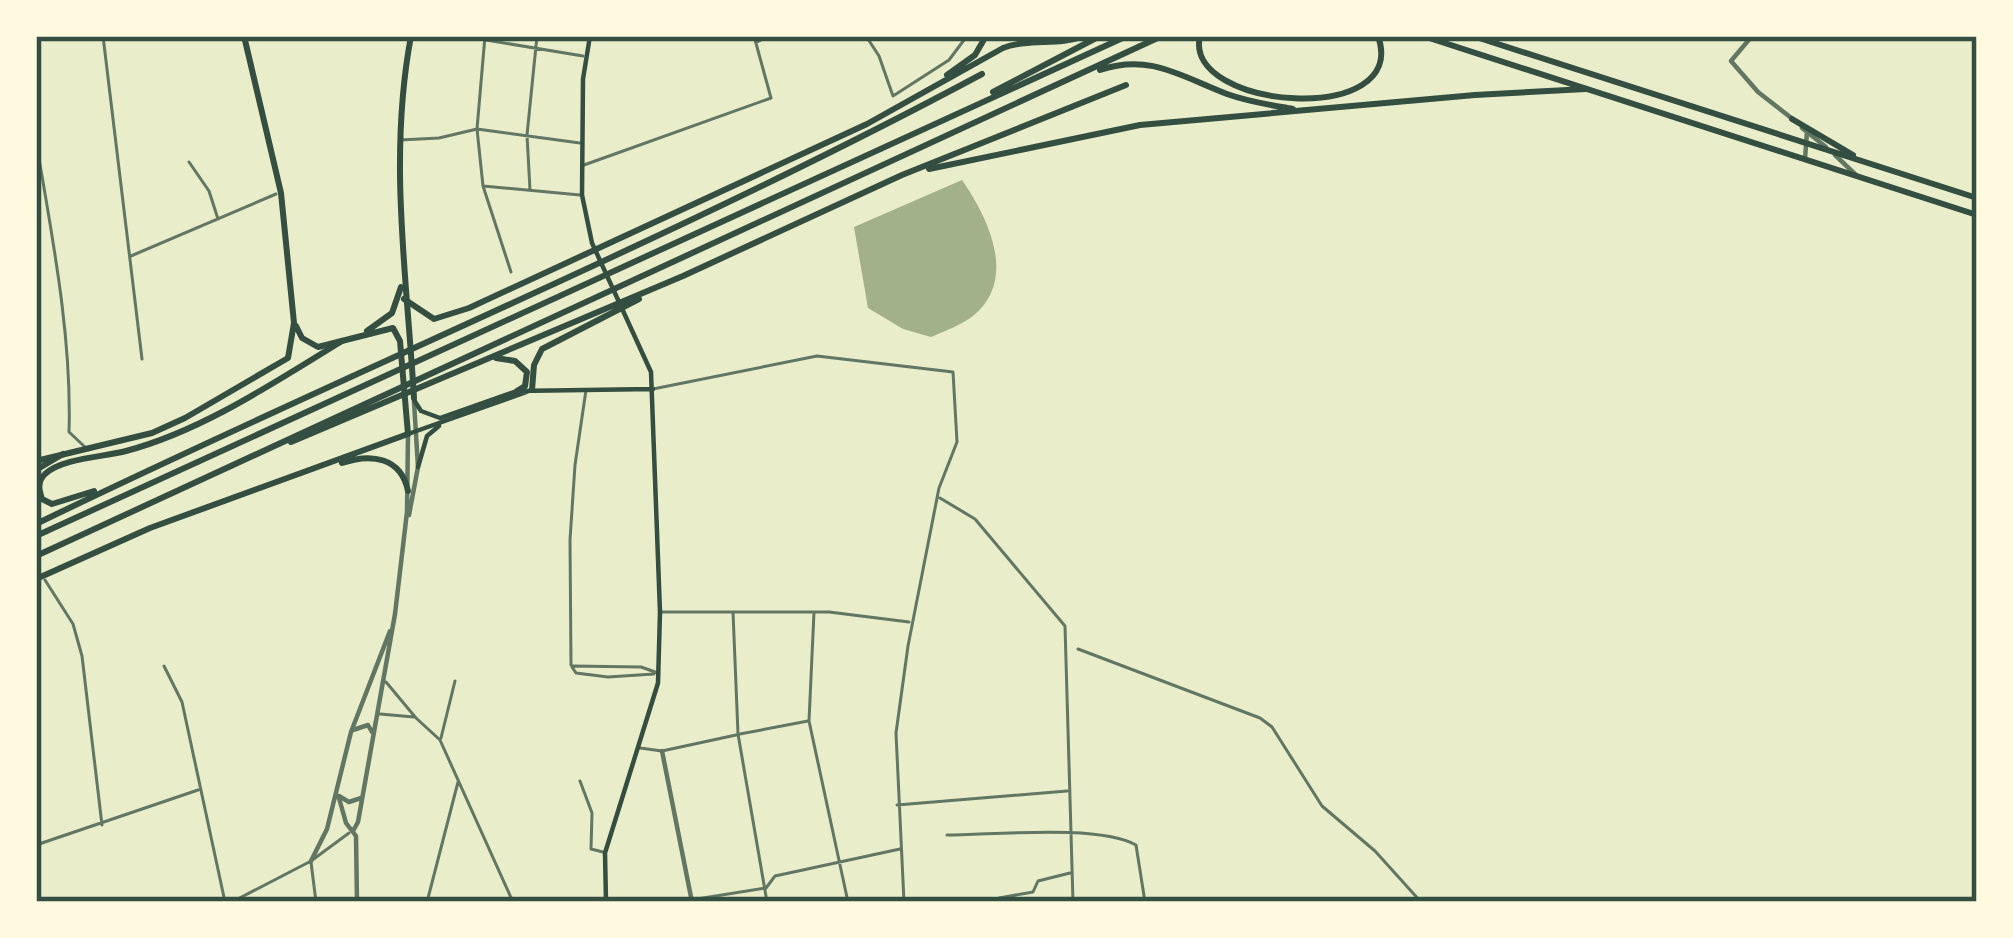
<svg xmlns="http://www.w3.org/2000/svg" width="2013" height="938" font-family="'Titillium Web',sans-serif">
  <rect width="100%" height="100%" fill="#e9edc9"/>
  <path fill="#a3b18a" d="M962,180C987,216 1019,279 973,316C961,325 945,331 931,337L903,329L868,308L854,227Z"/>
  <g fill="none" stroke-linecap="round" stroke-linejoin="round">
    <path stroke="#617663" stroke-width="3" d="M740,734L808,721"/>
    <path stroke="#617663" stroke-width="3" d="M103,36L142,359
      M485,36L477,129L483,186L511,272
      M866,36L879,56L893,96L949,60L967,36
      M486,40L583,56
      M757,42L769,36
      M400,140L439,138L477,129L580,143
      M36,141C52,236 72,336 69,432L85,447
      M189,162L209,191L218,219
      M584,165L771,98L754,36
      M483,186L580,195
      M530,190L527,135L537,36
      M131,256L276,194
      M653,389L817,356L953,372L957,442L939,488L908,646L896,733L904,902
      M940,498L975,519L1065,626L1073,902
      M45,580L73,624L82,656L102,825
      M662,612H829L909,622
      M733,612L738,734L767,902
      M814,612L809,721L848,902
      M1078,649L1260,718L1272,727L1322,806L1375,851L1421,902
      M571,665L570,540L575,465L586,390
      M164,666L182,702L225,902
      M573,666L641,667L658,673
      M572,667L576,673L608,677L654,674
      M386,682L416,718L440,740L513,902
      M380,714L414,717
      M441,738L455,681
      M640,748L662,751L736,735
      M580,781L592,813L591,849L603,852
      M897,805L1067,791
      M947,835C994,835 1098,824 1136,845L1145,902
      M36,845L198,790
      M311,862L316,902
      M999,898L1033,892L1038,881L1070,873
      M232,902L311,861L349,833
      M427,902L458,782
      M678,902L766,888L775,876L900,849"/>
    <path stroke="#617663" stroke-width="4.5" d="M1752,36L1731,61L1758,92L1794,120
      M1802,128L1826,147
      M1835,155L1856,175
      M1805,159L1807,132
      M409,515L418,467L414,402
      M353,730L368,725L372,732
      M662,751L692,902
      M339,796L349,802L361,798
      M339,798L346,823L356,836L357,902
      M353,831L358,822L395,614L407,512L408,434
      M311,861L327,829L351,732L390,631"/>
    <path stroke="#344e41" stroke-width="4.5" d="M590,36L583,79L582,195L592,243L651,372L660,612L658,683L605,853L606,902
      M414,400L421,411L440,418L517,391L653,389
      M408,434L532,390
      M418,467L427,436L439,426"/>
    <path stroke="#344e41" stroke-width="6" d="M411,36C388,158 407,277 414,398
      M1423,36L1977,215
      M1473,36L1977,198
      M1792,119L1853,155
      M296,326L302,338L318,347L393,328L400,341L408,434
      M367,331L392,313L401,287
      M36,461L152,433L185,418L288,358L294,323L281,193L244,36"/>
    <path stroke="#344e41" stroke-width="6" d="M1200,36C1182,110 1411,128 1378,36
      M1100,70C1150,53 1182,77 1227,94C1249,102 1271,105 1293,109
      M947,75L975,55L986,36
      M993,92L1100,36
      M929,169L1140,125L1475,95L1586,89
      M404,299L434,319L469,308L867,124L1003,48C1030,38 1057,46 1085,36
      M496,358L515,361L527,372L525,386L517,391
      M532,390L534,365L542,349L639,299
      M291,442L683,276L902,175L1126,85
      M342,463C371,453 401,457 408,491
      M36,470L63,454
      M94,491L52,504L42,499C39,490 37,482 45,474C62,458 104,457 126,451C202,431 275,382 342,341
      M36,524C351,371 674,239 982,74
      M36,536L1127,36
      M36,556L1162,36
      M36,579L150,528L408,434"/>
  </g>
  <rect width="2013" height="938" fill="none" stroke="#fefae0" stroke-width="78"/>
  <rect x="39" y="39" width="1935" height="860" fill="none" stroke="#344e41" stroke-width="4.5"/>
</svg>
